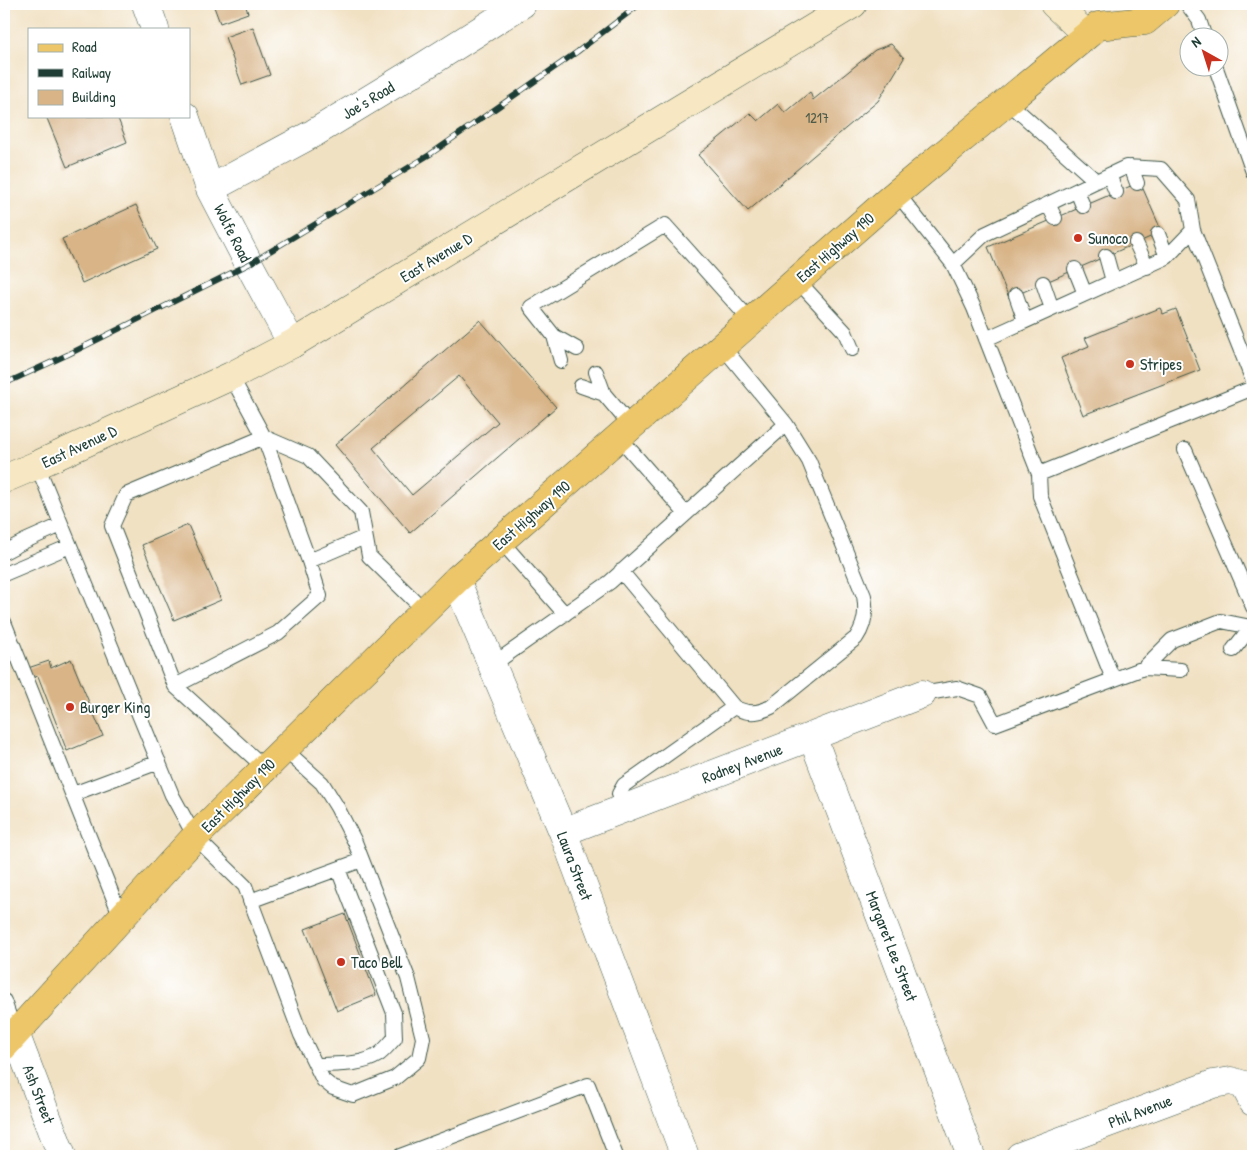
<svg xmlns="http://www.w3.org/2000/svg" width="1257" height="1160" font-family="'Patrick Hand',sans-serif">
  <rect width="100%" height="100%" fill="#fff"/>
  <filter id="ink" filterUnits="userSpaceOnUse"><feTurbulence type="fractalNoise" baseFrequency=".02" numOctaves="2"/><feDisplacementMap in="SourceGraphic" scale="10" xChannelSelector="R" yChannelSelector="G"/><feConvolveMatrix kernelMatrix="1 2 1 2 8 2 1 2 1" color-interpolation-filters="sRGB"/></filter>
  <filter id="wash" filterUnits="userSpaceOnUse"><feTurbulence type="fractalNoise" baseFrequency=".0096" numOctaves="4" result="noise"/><feDisplacementMap in="SourceGraphic" scale="20" xChannelSelector="R" yChannelSelector="G"/><feGaussianBlur stdDeviation="1.12" result="paint"/><feColorMatrix in="noise" values="0 0 0 0 0 0 0 0 0 0 0 0 0 0 0 0 0 1.4 0 .05"/><feComposite in="paint" operator="in"/></filter>
  <g filter="url(#wash)">
    <rect width="100%" height="100%" fill="#f1e1c3"/>
    <g id="blocks">
      <path fill="#d8b487" fill-rule="evenodd" d="M213,4H245L248,13L220,23Z
        M253,27L270,75L242,85L225,37Z
        M891,44L904,58L878,101L748,211L698,155L750,113L758,121L778,104L785,113L810,92L813,100L875,50Z
        M46,116H117L127,142L67,167Z
        M1140,182L1162,232L1009,298L988,247Z
        M136,205L157,249L82,283L62,239Z
        M1160,308L1163,314L1176,309L1200,370L1083,415L1061,358L1089,346L1085,338Z
        M480,320L556,407L410,533L335,445ZM459,376L498,422L412,495L373,448Z
        M188,525L221,600L174,620L142,545Z
        M71,659L103,736L67,751L38,676L32,678L28,668L49,661L51,668Z
        M345,914L376,995L337,1011L305,929Z"/>
    </g>
  </g>
  <g filter="url(#ink)">
    <use href="#blocks" fill-opacity="0" stroke="#3e5649" stroke-width="1"/>
    <g fill="none" stroke-linecap="round" stroke-linejoin="round">
      <g stroke="#3e5649" stroke-width="16">
        <path id="lane" d="M1187,4L1199,20L1205,38
          M1216,68L1253,172
          M1008,102L1096,181
          M1131,167L1137,183
          M1109,175L1116,192
          M1077,191L1083,206
          M897,193L953,264L974,308L1039,474L1040,496L1113,679
          M1048,204L1055,218
          M1193,230L1253,381
          M1158,234L1167,257
          M1136,243L1147,267
          M1106,256L1113,281
          M953,264L985,234L1126,167L1161,169L1188,200L1193,230L1167,257L986,339
          M1075,269L1085,294
          M797,280L845,332L852,349
          M1043,283L1052,309
          M1016,295L1025,321
          M554,336L561,361
          M577,349L554,336L531,307L665,225L751,321
          M596,372L604,394L631,426
          M231,376L264,437L126,495L112,526L175,686L265,768
          M581,386L604,394
          M264,437L308,456L361,512L369,556L425,611
          M619,437L686,514
          M1185,450L1253,607
          M37,465L172,795L195,837L245,886L301,1035L323,1080L333,1088L353,1095L395,1078L419,1058L423,1038L408,978L355,842L337,807L322,783L284,749
          M1039,474L1253,388
          M501,541L565,614
          M4,552L25,541L61,525
          M309,561L365,537
          M621,571L734,707C747,714 757,714 771,707L856,638C865,625 867,612 864,596L809,461L786,424
          M4,574L70,546
          M4,622L121,917
          M492,665L610,582L786,424L722,346
          M1181,670L1144,668L1172,640L1221,621L1251,627L1233,650
          M175,686L278,633L320,596L309,561L264,437
          M922,694L957,688L980,696L995,724L1144,668
          M73,794L159,762
          M625,808L619,794L624,785L734,707
          M250,901L362,860
          M4,1001L15,1033
          M316,1065C336,1064 360,1066 378,1055C384,1051 390,1043 395,1038L394,1013L338,869
          M400,1156L588,1085L616,1156"/>
      </g>
      <g stroke="#3e5649" stroke-width="29">
        <path id="street" d="M146,4L155,29
          M185,116L210,189L249,264L292,344
          M210,189L314,133L424,66L522,4
          M456,580L563,832L685,1156
          M812,736L971,1156
          M563,832L922,694
          M15,1033L62,1156
          M1020,1156L1213,1084L1231,1081L1244,1085L1253,1102"/>
      </g>
      <g stroke="#3e5649" stroke-width="29">
        <path id="secondary" d="M1054,4L1087,35
          M4,479L37,465L231,376L292,344L853,4"/>
      </g>
      <g stroke="#3e5649" stroke-width="29">
        <path id="primary" d="M4,1046L195,837L456,580L891,198L1098,26L1145,21L1165,4"/>
      </g>
      <use href="#lane" stroke="#fff" stroke-width="14"/>
      <use href="#street" stroke="#fff" stroke-width="28"/>
      <use href="#secondary" stroke="#f7e8c3" stroke-width="28"/>
      <use href="#primary" stroke="#ecc669" stroke-width="28"/>
      <g stroke="#1f3d34" stroke-width="5.5">
        <path id="rail" d="M4,384L69,354L249,264L429,155L577,52L640,4"/>
      </g>
      <use href="#rail" stroke="#fff" stroke-width="4" stroke-dasharray="11" stroke-linecap="butt"/>
    </g>
  </g>
  <g fill="#c8321e" stroke="#fff" stroke-width="2">
    <circle cx="1078" cy="238" r="5"/>
    <circle cx="1130" cy="364" r="5"/>
    <circle cx="70" cy="707" r="5"/>
    <circle cx="341" cy="962" r="5"/>
  </g>
  <g text-anchor="middle" stroke-width="4" stroke-linejoin="round" paint-order="stroke">
    <g font-size="14" fill="#4d5b49">
      <text x="817" y="123">1217</text>
    </g>
    <g font-size="16" fill="#1f3d34" stroke="#fff">
      <text transform="translate(368 100) rotate(-31)" y="6">Joe's Road</text>
      <text transform="translate(233 233) rotate(63)" y="6">Wolfe Road</text>
      <text transform="translate(835 247) rotate(-41)" y="6">East Highway 190</text>
      <text transform="translate(436 257) rotate(-31)" y="6">East Avenue D</text>
      <text transform="translate(79 446) rotate(-25)" y="6">East Avenue D</text>
      <text transform="translate(531 515) rotate(-41)" y="6">East Highway 190</text>
      <text transform="translate(742 763) rotate(-21)" y="6">Rodney Avenue</text>
      <text transform="translate(238 795) rotate(-45)" y="6">East Highway 190</text>
      <text transform="translate(575 866) rotate(69)" y="6">Laura Street</text>
      <text transform="translate(892 946) rotate(69)" y="6">Margaret Lee Street</text>
      <text transform="translate(39 1094) rotate(69)" y="6">Ash Street</text>
      <text transform="translate(1140 1111) rotate(-21)" y="6">Phil Avenue</text>
    </g>
    <g font-size="16" fill="#1f3d34" stroke="#fff" text-anchor="start">
      <text x="1088" y="244">Sunoco</text>
      <text x="1140" y="370">Stripes</text>
      <text x="80" y="713">Burger King</text>
      <text x="351" y="968">Taco Bell</text>
    </g>
  </g>
  <rect width="1257" height="1160" fill="none" stroke="#fff" stroke-width="20"/>
  <rect x="28" y="28" width="162" height="90" fill="#ffffff" stroke="#a5b1ae"/>
  <rect x="38" y="44" width="25" height="8" fill="#ecc669" stroke="#a5b1ae"/>
  <text x="72" y="52" font-size="15" fill="#1f3d34">Road</text>
  <rect x="38" y="69" width="25" height="8" fill="#1f3d34" stroke="#a5b1ae"/>
  <text x="72" y="78" font-size="15" fill="#1f3d34">Railway</text>
  <rect x="38" y="90" width="25" height="15" fill="#d8b487" stroke="#a5b1ae"/>
  <text x="72" y="102" font-size="15" fill="#1f3d34">Building</text>
  <g transform="translate(1204 52) rotate(321)"><circle r="24" fill="#ffffff" stroke="#a5b1ae"/>
  <path d="M0-4L9 19L0 12L-9 19Z" fill="#c8321e"/>
  <text y="-8" font-size="14" font-weight="bold" text-anchor="middle" fill="#1f3d34">N</text>
  </g>
</svg>
